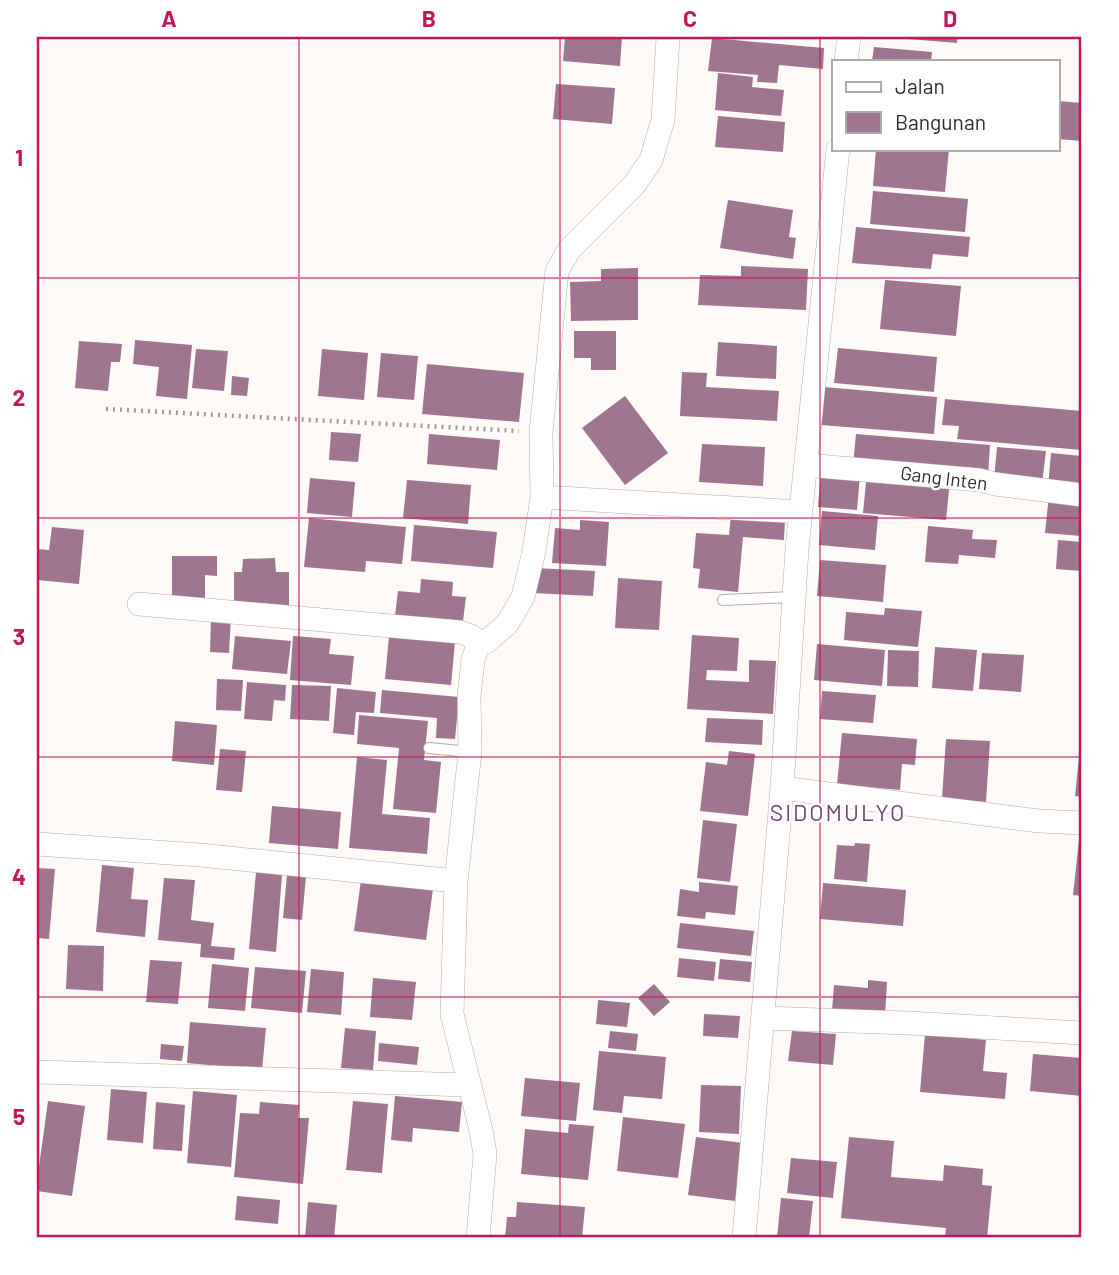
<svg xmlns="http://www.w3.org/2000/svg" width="1119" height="1275" font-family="Barlow,sans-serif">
  <rect width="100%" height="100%" fill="#fefaf8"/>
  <path fill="#a0758f" d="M565,37H622L620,66L563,61Z
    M908,37H957V43L908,39Z
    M712,38L824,48L823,69L779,65L777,83L757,82L758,75L708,71Z
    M874,47L932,52L931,61H872Z
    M718,73L753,77L752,87L784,90L781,116L715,110Z
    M556,84L615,88L612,124L553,119Z
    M1058,101L1082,103V141L1058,139Z
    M718,116L785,122L783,152L715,147Z
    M876,149H949L945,192L873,186Z
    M873,191L968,199L965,232L870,224Z
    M728,200L793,210L789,237L796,238L793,259L720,248Z
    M856,227L970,237L968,257L933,254L931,269L852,263Z
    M741,266L808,269L806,310L698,305L700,275L741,276Z
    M638,268V320L571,321L570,282L601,281V269Z
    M885,280L961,286L956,336L880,329Z
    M574,331H616V370H591V358H574Z
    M135,340L192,345L187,399L156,396L159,367L133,364Z
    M79,341L122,344L120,362H111L108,391L75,388Z
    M718,342L777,346L776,379L716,376Z
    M838,348L937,357L934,392L834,383Z
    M196,349L228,351L224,391L192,388Z
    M322,349L368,353L364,400L318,396Z
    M381,353L418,356L414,400L377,397Z
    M427,364L524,373L519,422L422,414Z
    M682,372L707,373L706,387L779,391L777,421L680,416Z
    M232,376L249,378L247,396L231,395Z
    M824,387L937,397L934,434L821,425Z
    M625,396L668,453L625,485L582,428Z
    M945,399L1082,411V450L957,439L959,426L942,425Z
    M331,432L361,434L358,462L329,460Z
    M429,434L500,440L497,470L427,464Z
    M856,434L990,445L988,476L853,465Z
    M702,444L765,447L763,486L699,482Z
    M997,447L1046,451L1042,484L994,480Z
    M1051,453L1082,456V490L1048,487Z
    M821,470L860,474L857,510L818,507Z
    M867,473L950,480L946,520L863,513Z
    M310,478L355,482L352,517L307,513Z
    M407,480L471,485L468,524L403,518Z
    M1049,495L1082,498V536L1045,533Z
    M822,511L878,516L875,550L819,545Z
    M731,515L785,520L784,540L743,537L738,592L698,588L700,569L693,568L696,533L729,535Z
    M309,518L406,527L402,564L366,561L365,572L304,567Z
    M580,520L609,522L606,566L552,563L555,528L580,530Z
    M414,525L497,532L493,568L411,561Z
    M928,526L973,530L972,539L997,540L995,558L959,555L958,564L925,562Z
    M52,527L84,530L79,584L37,580V549L49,550Z
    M1058,540L1082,542V571L1056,569Z
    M172,556H217V576L205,575V601H172Z
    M275,558L276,572H289V608H234V572H242L243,559Z
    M820,560L886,565L883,602L817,596Z
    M534,568L595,571L593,596L532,593Z
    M618,578L662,581L659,630L615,628Z
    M421,579L453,582L452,596L466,597L462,629L394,624L398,591L420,593Z
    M885,608L922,611L918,647L844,640L846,612L884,615Z
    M211,616L231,617L229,653L210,652Z
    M692,635L739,638L737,671L707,670L706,680L749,682V660L776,661L773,714L687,709Z
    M235,636L291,641L287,674L232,669Z
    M293,636L331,639L329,654L354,656L351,685L290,680Z
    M389,636L455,642L451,685L385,679Z
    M817,644L885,650L882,686L814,680Z
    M935,647L977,650L973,691L932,688Z
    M888,650L919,651L918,687L887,686Z
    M982,653L1024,655L1021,692L979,689Z
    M217,679L243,680L241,711L216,710Z
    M247,682L286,685L285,701L274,700L272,721L244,719Z
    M292,685L331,686L329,721L290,719Z
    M337,688L376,692L374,713L356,712L354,735L333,733Z
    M382,690L459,697L455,739L436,738L437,718L380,713Z
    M822,691L876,695L873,723L820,719Z
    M359,715L428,721L424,760L441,762L436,813L393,809L399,748L357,744Z
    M707,718L763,720L762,745L705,742Z
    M175,721L217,725L214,765L172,761Z
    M842,733L917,739L915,765L902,764L900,790L837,784Z
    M946,739L990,741L986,802L942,798Z
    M220,749L246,751L242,792L216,790Z
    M729,751L755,754L748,816L700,811L706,762L727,765Z
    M357,757L387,760L382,814L430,818L427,854L349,848Z
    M1079,758L1082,759V797L1075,796Z
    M272,806L341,812L338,849L269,843Z
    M703,820L737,824L730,882L697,878Z
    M1079,840H1082V896L1073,895Z
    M855,843L870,844L867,882L834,879L837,845L854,846Z
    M102,865L134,868L131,899L148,900L145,937L96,932Z
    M37,868L55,869L49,939L37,938Z
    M256,872L282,875L276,952L249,949Z
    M287,875L306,877L302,920L283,918Z
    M164,878L195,880L191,920L214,923L211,946L235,948L234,960L200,957L201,944L158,940Z
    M361,880L433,889L426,940L354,931Z
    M699,882L738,886L735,915L706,912L705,919L677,916L680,889L699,892Z
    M823,883L906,890L903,926L820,919Z
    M680,923L754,931L751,956L677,948Z
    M68,945L104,946L103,991L66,989Z
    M679,958L716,962L714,981L677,977Z
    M720,959L752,962L750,982L718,979Z
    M150,960L182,962L178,1004L146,1002Z
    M212,964L249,968L245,1011L208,1008Z
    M255,967L306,971L302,1013L251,1008Z
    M311,969L344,972L341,1015L307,1012Z
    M373,978L416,982L412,1020L370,1017Z
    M868,980L887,982L885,1016L832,1011L834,985L868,988Z
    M654,984L670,1002L654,1016L638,998Z
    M598,1000L630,1003L627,1027L596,1024Z
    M704,1014L740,1016L738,1038L703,1036Z
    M190,1022L266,1028L262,1070L187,1063Z
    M345,1028L376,1031L373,1070L341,1068Z
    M610,1031L638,1034L636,1051L608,1048Z
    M792,1031L836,1034L833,1065L788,1061Z
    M925,1034L986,1040L983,1071L1007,1073L1005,1099L920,1092Z
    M379,1043L419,1047L417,1065L378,1061Z
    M161,1044L184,1046L182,1061L160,1059Z
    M599,1051L666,1057L662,1099L624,1096L622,1113L593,1110Z
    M1033,1054L1082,1058V1096L1030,1091Z
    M525,1078L580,1083L576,1121L521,1116Z
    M701,1085L741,1086L739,1134L699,1132Z
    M111,1089L147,1092L143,1143L107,1140Z
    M193,1091L237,1095L231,1167L187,1163Z
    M395,1096L462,1102L459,1132L413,1128L412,1142L391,1140Z
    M48,1101L85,1106L72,1196L37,1191V1181Z
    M353,1101L388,1104L382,1173L346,1170Z
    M156,1102L185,1105L182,1151L153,1149Z
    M260,1102L299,1105L298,1118H309L303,1184L234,1177L240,1113L259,1114Z
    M623,1117L685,1124L678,1178L617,1171Z
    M569,1124L594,1126L588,1180L521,1174L525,1129L568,1133Z
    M696,1137L743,1143L735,1201L688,1195Z
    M849,1137L894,1141L891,1177L943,1181L944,1165L983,1169L982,1185L992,1186L987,1238H945L946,1228L841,1218Z
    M791,1158L837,1162L833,1198L787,1193Z
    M237,1196L280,1200L278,1224L235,1220Z
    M781,1198L813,1201L809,1238L777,1237Z
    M308,1202L337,1205L334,1238H305Z
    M517,1202L585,1207L582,1238H505L507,1217H516Z"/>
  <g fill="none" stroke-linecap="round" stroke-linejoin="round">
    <g stroke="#b6aca8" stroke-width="12">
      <path id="service" d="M723,600L794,597
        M429,748L470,752"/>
    </g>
    <g stroke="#b6aca8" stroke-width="24">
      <path id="minor" d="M846,61L849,37
        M806,465L980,480L995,484L1082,495
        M542,497L801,512
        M139,604L460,632L471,636L479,642
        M782,788L1039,821L1082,823
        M37,844L200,855L456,881
        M764,1018L908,1023L1082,1033
        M37,1072L469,1085
        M478,1238L485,1154L481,1130L452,1014L456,881L470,752L469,696L473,660L479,642H486L507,624L523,597L534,551L542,497L541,432L557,271L569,250L634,185L651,160L663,120L668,37
        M744,1238L782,788L797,549L838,149"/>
    </g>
    <path stroke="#9e9a98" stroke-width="4.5" stroke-dasharray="2 5" stroke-linecap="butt" d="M106,409L519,431"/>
    <use href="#service" stroke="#fff" stroke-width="10"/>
    <use href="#minor" stroke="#fff" stroke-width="23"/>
  </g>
  <path fill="none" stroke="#c2185b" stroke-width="2" stroke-opacity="0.55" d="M299,37V1238M560,37V1238M820,37V1238M37,278H1082M37,518H1082M37,757H1082M37,997H1082"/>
  <g text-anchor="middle" stroke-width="5" stroke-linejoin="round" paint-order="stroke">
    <g font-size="19" fill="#302c2a" stroke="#fff">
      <text transform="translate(944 478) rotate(7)" y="7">Gang Inten</text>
    </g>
    <g font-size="23" letter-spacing="2" fill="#714278" stroke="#fff">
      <text x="838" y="821">SIDOMULYO</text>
    </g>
  </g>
  <rect width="1119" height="1275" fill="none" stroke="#ffffff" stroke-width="77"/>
  <rect x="832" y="60" width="228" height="91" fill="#ffffff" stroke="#acabaa" stroke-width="2"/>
  <rect x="846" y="82" width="35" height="10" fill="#ffffff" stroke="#acabaa" stroke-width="2"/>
  <text x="895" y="94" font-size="21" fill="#302c2a">Jalan</text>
  <rect x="846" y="112" width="35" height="21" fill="#a0758f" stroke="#acabaa" stroke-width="2"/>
  <text x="895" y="130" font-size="21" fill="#302c2a">Bangunan</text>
  <rect x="38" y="38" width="1042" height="1198" fill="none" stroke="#c2185b" stroke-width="2.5"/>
  <g font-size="23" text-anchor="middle" font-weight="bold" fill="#c2185b">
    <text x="169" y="27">A</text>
    <text x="429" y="27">B</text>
    <text x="690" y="27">C</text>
    <text x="950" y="27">D</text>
    <text x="19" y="166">1</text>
    <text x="19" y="406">2</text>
    <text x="19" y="645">3</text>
    <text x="19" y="885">4</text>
    <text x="19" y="1125">5</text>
  </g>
</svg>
